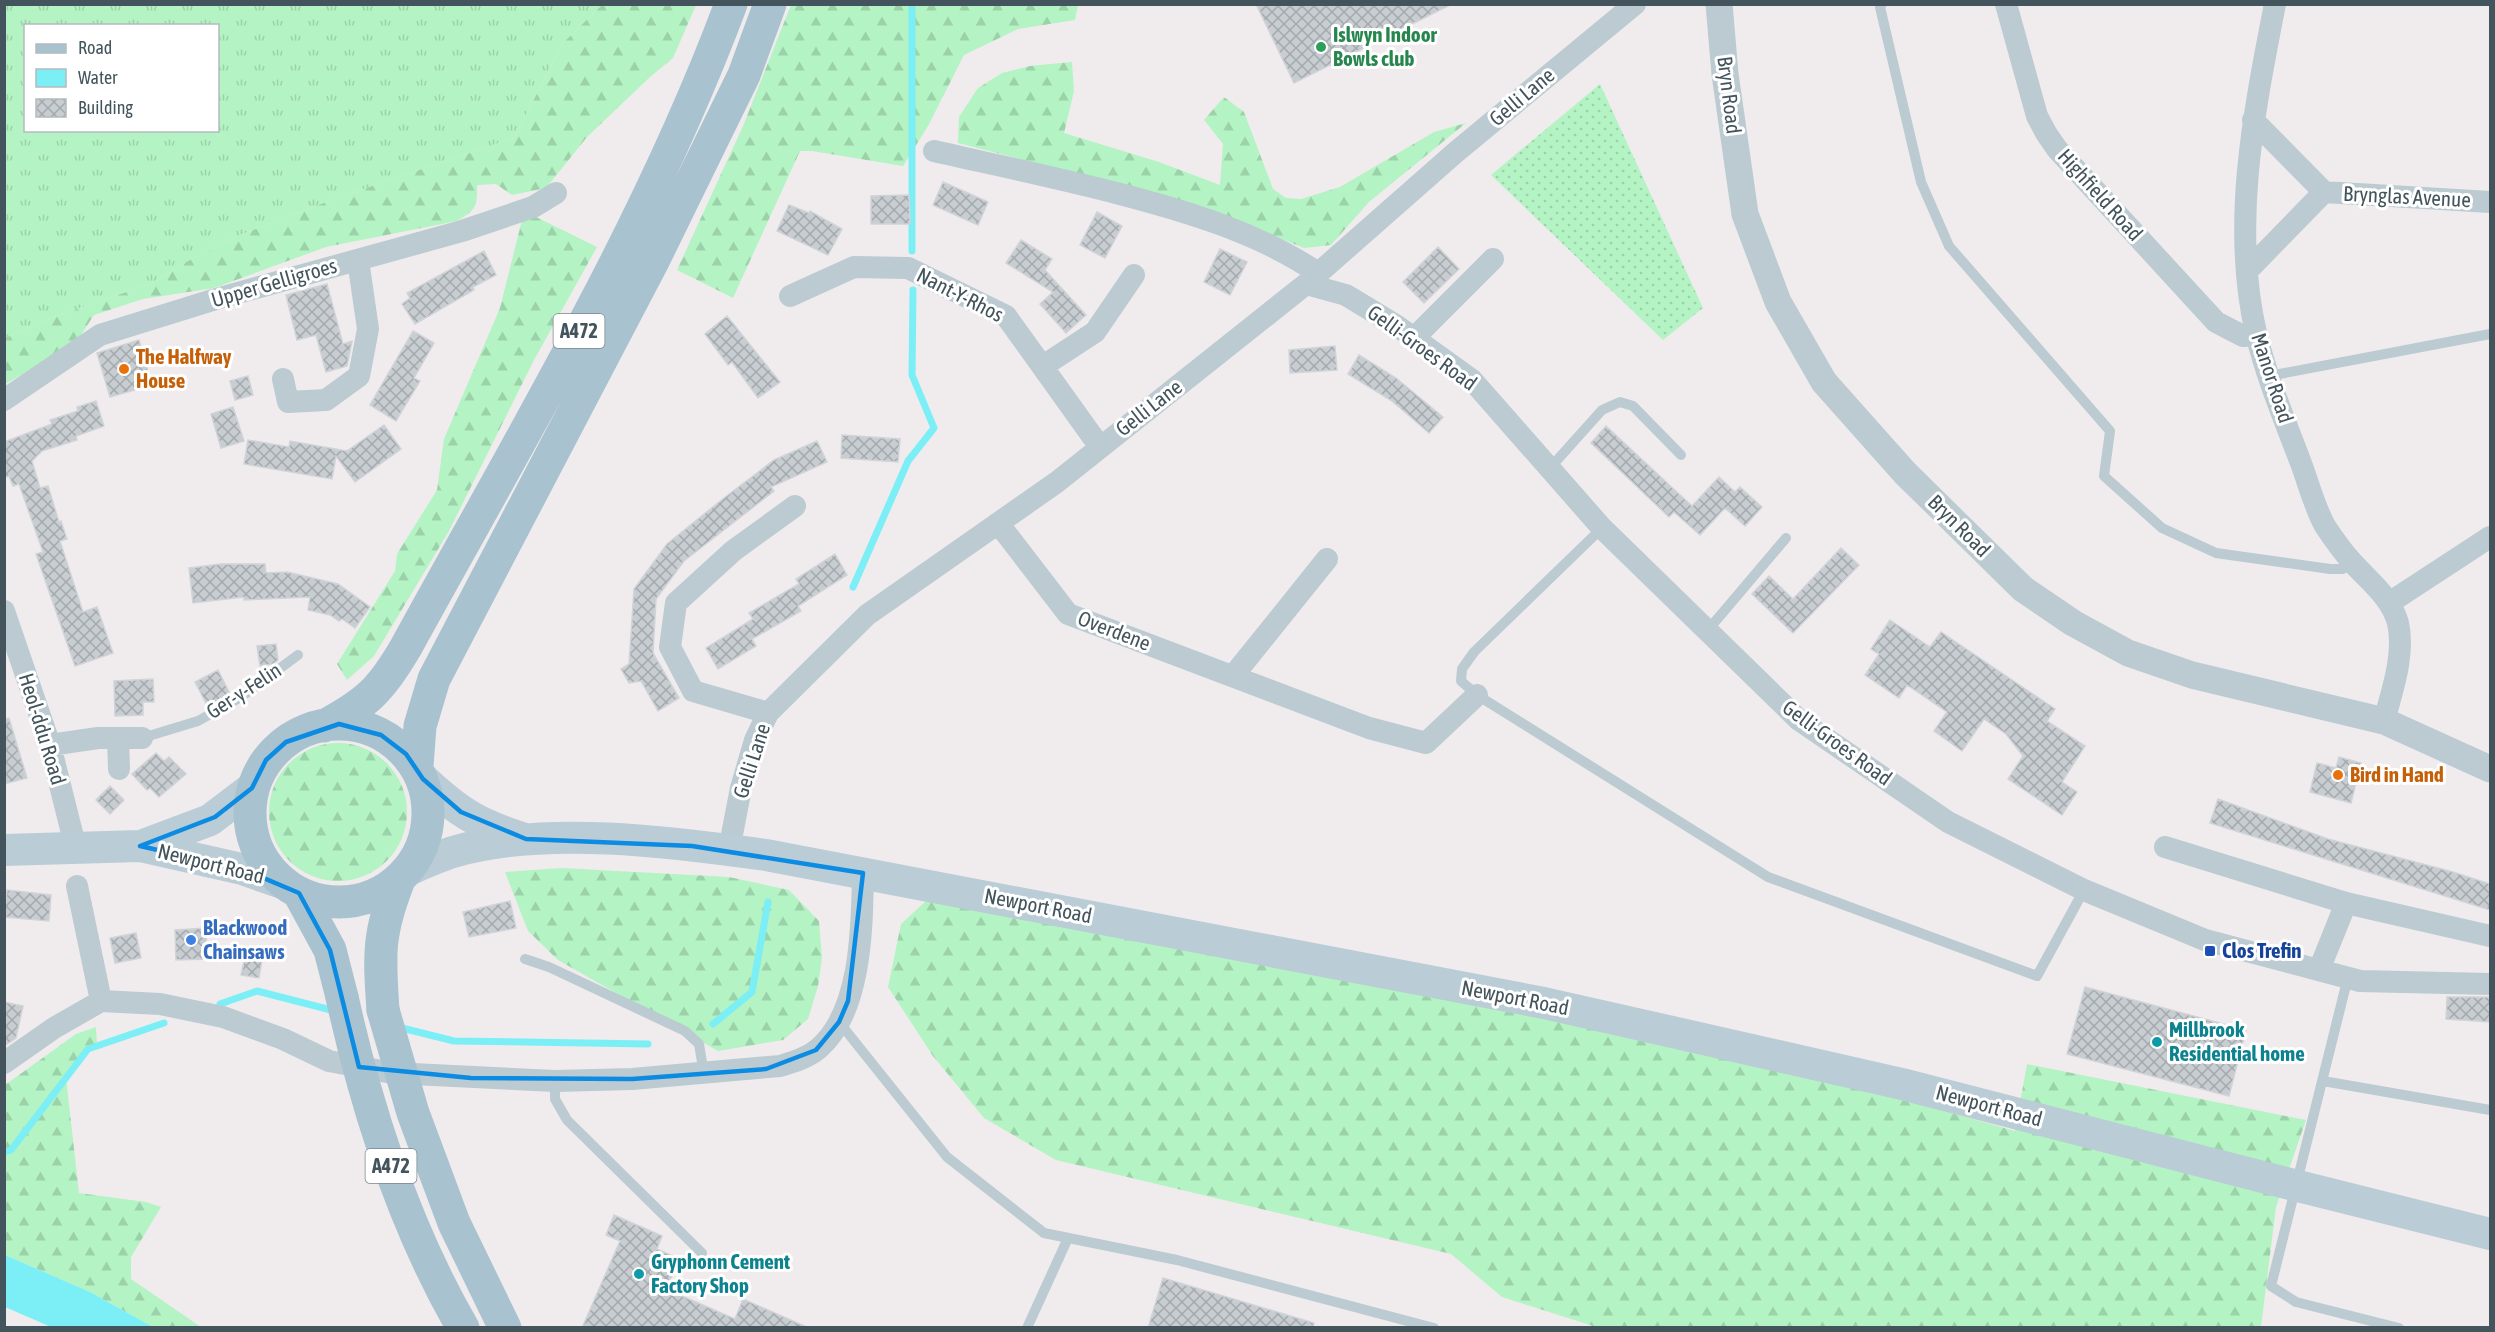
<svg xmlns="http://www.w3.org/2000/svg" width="2495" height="1332" font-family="'Asap Condensed',sans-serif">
  <defs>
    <pattern id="grass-tufts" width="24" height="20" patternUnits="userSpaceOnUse" patternTransform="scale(1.5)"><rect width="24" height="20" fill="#b4f3c3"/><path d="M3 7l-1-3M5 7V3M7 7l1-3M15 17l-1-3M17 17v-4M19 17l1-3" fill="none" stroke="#9cd2aa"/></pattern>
    <pattern id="forest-firs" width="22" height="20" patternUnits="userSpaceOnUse" patternTransform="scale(1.5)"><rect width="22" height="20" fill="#b4f3c3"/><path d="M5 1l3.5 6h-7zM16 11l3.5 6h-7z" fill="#9cd2aa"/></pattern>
    <pattern id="garden-dots" width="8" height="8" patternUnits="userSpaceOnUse" patternTransform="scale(1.5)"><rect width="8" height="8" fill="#b4f3c3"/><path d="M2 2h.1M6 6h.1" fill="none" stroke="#9cd2aa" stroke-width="1.8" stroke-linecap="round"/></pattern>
    <pattern id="building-cross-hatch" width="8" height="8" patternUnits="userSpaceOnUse" patternTransform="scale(1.5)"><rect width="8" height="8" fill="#c8cdd2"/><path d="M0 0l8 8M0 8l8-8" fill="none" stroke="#a4a9ae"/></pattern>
  </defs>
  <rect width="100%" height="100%" fill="#f0eced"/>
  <path fill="url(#grass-tufts)" fill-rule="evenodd" d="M5,5H602L563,43L514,138L334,199L240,235L186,262L155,282L49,319L5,338ZM26,26H218V130H26Z"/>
  <path fill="url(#forest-firs)" d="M602,5H696L673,58L650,77L587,137L546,188L512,195L496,184L477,185C477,207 477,209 457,221L326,247L214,288L143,299L94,315L79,338L50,359L5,384V338L49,319L155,282L186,262L240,235L334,199L514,138L563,43Z
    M791,5H1078L1075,20L1018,29L964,55L928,126L903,166L812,151H800L733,298L677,270L743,126Z
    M1072,62L1074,91L1064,133L1159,162L1220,185L1223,144L1204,120L1224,97L1244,112L1273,189L1286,198L1301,199L1340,187L1434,132L1466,123L1369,202L1331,245L1304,248L1237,221L1104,181L958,143L959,117L978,88L1002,73L1030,66Z
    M534,216L597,247L534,360L449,531L374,656L347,680L337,664L395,571L397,554L437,490L444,439L500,308L522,220Z
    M269 812a69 69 0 1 1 138 0a69 69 0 1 1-138 0Z
    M562,868L729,877L789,890L819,921L822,958L818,986L808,1019L783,1040L718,1051L558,960L528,931L505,872Z
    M926,901L1327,972L1806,1072L2015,1131L2027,1064L2306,1120L2276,1207L2261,1327H1596L1502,1297L1451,1254L1056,1160L984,1118L933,1056L888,987L901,924Z
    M96,1027L97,1046L88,1049L66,1078L79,1193L146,1202L161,1207L131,1257V1279L201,1327H153L90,1292L5,1255V1085L76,1034Z"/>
  <path fill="url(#garden-dots)" d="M1600,84L1703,308L1663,340L1491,175Z"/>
  <path fill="#7ceff6" d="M5,1255L90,1292L153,1327H51L5,1307Z"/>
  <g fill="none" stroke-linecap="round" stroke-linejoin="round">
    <path stroke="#7ceff6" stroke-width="7" d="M912,4V251
      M853,587L908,461L934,428L912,375L913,290
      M220,1004L257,991L335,1011
      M713,1024L752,992L768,902
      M398,1027L454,1041L648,1044
      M4,1152L11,1150L88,1049L164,1023"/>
  </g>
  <path fill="url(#building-cross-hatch)" stroke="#d0d4d9" stroke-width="1.5" d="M1256,4H1452L1294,83Z
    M943,182L988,202L978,225L933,205Z
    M909,195L910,224H871V196Z
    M789,205L809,213L810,211L842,229L828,255L777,231Z
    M1097,212L1122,226L1105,258L1080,245Z
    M1021,240L1052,259L1045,270L1086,315L1066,333L1040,304L1053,292L1006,263Z
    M1438,247L1459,269L1424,303L1403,282Z
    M1220,249L1247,262L1230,295L1204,282Z
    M484,251L496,275L473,287L474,290L415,324L402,304L410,298L407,293Z
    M327,284L343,344L352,341L347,366L326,372L316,335L297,340L286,295Z
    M727,316L780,382L758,398L732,362L728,365L705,334Z
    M413,331L434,343L414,378L420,381L396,421L370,405Z
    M139,340L152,385L110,397L97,353Z
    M1335,346L1337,370L1290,373L1289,350Z
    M1359,355L1396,378L1443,417L1429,433L1392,401L1348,374Z
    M248,376L253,395L235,400L230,381Z
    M96,401L104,426L76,436L77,440L42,451L32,461L40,488L48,486L59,522L61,521L67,539L60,541L83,612L97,607L113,653L75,666L36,554L43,552L19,484L13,486L9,476L4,478V442L52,424L50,420L78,411L77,407Z
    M233,407L244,441L221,448L211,414Z
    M384,425L401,449L355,482L336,456L332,479L244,464L248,440L289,447L290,441L347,451Z
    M1606,426L1692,506L1719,477L1735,492L1740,487L1762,507L1745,526L1725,508L1700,535L1674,512L1669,517L1591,443Z
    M842,435L900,439L898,462L841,458Z
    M817,441L827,462L771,487L774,491L684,561L656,599L653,653L679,698L658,711L641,681L629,683L621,669L629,664L634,589L667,544L724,498L774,460Z
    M1841,548L1859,565L1793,633L1752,594L1769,576L1793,599Z
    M835,554L847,575L798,606L801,611L752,639L756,646L718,669L706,648L753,619L749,613L799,584L796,579Z
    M221,564H265L266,573L287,572L338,584L370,607L355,628L342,619L339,621L330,615L308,610L310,597L244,600V597L193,603L189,568Z
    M1890,620L1930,647L1941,632L2055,709L2047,721L2085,746L2062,782L2077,792L2062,815L2008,779L2023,756L2006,734L1984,719L1962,751L1934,731L1947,712L1907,685L1899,698L1865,675L1879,654L1871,649Z
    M276,644L278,660L273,664L260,666L257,646Z
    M218,670L230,694L208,707L195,682Z
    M153,679L154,702H143V715L115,716L114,681Z
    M9,718L27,778L4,784V719Z
    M156,753L164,761L169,757L186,774L159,797L150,788L147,790L132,774Z
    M2339,757L2361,763L2351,803L2310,792L2317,763L2336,768Z
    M110,786L124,800L110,814L96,800Z
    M2218,799L2328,839L2453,872L2490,884V910L2210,823Z
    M7,890L51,895L49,921L4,917Z
    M510,901L516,928L469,937L463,912Z
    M206,928L207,959L176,960L175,930Z
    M136,933L141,958L115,963L110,938Z
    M246,951L263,954L259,978L241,975Z
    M2085,987L2246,1030L2229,1096L2067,1054Z
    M2447,997H2490V1022L2446,1019Z
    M4,1002L23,1006L16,1038L4,1046Z
    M614,1215L662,1236L657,1249L679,1259L666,1289L735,1319L743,1299L809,1328H582L620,1241L606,1235Z
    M1163,1278L1314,1323L1313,1328H1148Z"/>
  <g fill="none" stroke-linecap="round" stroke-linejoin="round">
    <path stroke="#bbcbd1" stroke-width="10" d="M1882,4L1880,7L1921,182L1949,246L2110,431L2104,476L2162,528L2216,553L2330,569H2343L2351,561
      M2269,376L2490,334
      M1550,468L1602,410L1620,402L1633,406L1681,455
      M1602,528L1474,652L1462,669L1461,681L1477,695L1768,877L2037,976L2084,890
      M1708,630L1786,538
      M142,738L198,721L241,697L298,655
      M525,959L549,967L685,1031L699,1044L704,1074
      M2348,977L2271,1286L2296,1302L2399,1328
      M839,1022L947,1157L1044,1233L1177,1260L1434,1328
      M555,1081V1099L567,1120L702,1253
      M2323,1081L2490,1110
      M1027,1328L1068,1238"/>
    <path stroke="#bbcbd1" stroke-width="22" d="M2006,4L2037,116L2046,133L2057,149L2216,322L2243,336L2257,335
      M2275,4C2254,112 2231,224 2256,333C2267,379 2286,423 2302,466C2309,485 2315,508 2325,526C2333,538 2342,551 2352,562C2369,581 2391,597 2398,623C2405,655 2392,691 2384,721
      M2253,120L2324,192L2490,202
      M934,151C996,165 1058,178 1120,194C1189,212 1259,233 1318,273
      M2248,270L2324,192
      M1306,284L1346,295L1397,326L1472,380L1602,528L1799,720L1948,822L2084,890L2205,940L2360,981L2490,984
      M790,296L854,267L908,268L1006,316L1100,447
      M1414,338L1493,259
      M1043,366L1095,332L1134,275
      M283,379L288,402L326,400L359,376L368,329L358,260
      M4,400L100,335L216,299L462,231L533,207L556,193
      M998,523L1068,614L1369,728L1426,743L1477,695
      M2389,603L2490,537
      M4,611L50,745L76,849
      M1233,676L1327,559
      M768,713L693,691L670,647L676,603L733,551L795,506
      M118,739L119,769
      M50,745L98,738H142
      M2165,847L2346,903L2490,936
      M729,850L741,788L755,740L768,713L867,615L1057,482L1306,284L1456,152L1635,4
      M77,886L101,1001
      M2319,970L2346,903
      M4,1063L54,1028L101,1001L160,1004L223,1017L283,1039L329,1061L392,1073L555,1081L632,1079L780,1066C793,1062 807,1058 818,1049C862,1012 862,926 863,873"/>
    <path stroke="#bbcbd1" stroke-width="27" d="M1719,4L1725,74L1745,214L1778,302L1824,382L1905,473L2023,589L2073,623L2128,653L2192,675L2384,721L2490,769"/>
    <path stroke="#baccd6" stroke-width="32" d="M423,779C457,811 477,824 522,838
      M141,846L210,820L252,788
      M4,850L140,846L242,869L282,883
      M406,871C422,864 437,857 453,852C544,825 672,842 766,855L1544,1003L1902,1084L2298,1186L2490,1234"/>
    <path stroke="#a9c2cf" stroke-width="33" d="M250 813a89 89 0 1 1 178 0a89 89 0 1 1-178 0Z
      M324,726C367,703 381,690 406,647C521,437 647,229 731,4
      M417,766L420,726L434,679L654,259L744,75L770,4
      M299,893L330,950L342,997
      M383,1010C379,954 378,933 399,880"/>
    <path stroke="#a9c2cf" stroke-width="33" d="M342,997C367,1111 404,1226 463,1328
      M383,1010L413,1113L454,1223L505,1328"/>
  </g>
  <path fill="none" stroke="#0b8be2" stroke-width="4.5" stroke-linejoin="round" d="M339,724L381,735L406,754L423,779L461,812L526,839L692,846L863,873L848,1001L839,1022L816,1050L766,1069L632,1079L471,1078L359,1067L330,950L299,893L242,869L140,846L215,817L252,788L266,760L286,742Z"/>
  <circle fill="#2e9e5b" stroke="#fff" stroke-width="2" cx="1321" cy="47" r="6"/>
  <g fill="#e8710a" stroke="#fff" stroke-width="2">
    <circle cx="124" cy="369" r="6"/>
    <circle cx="2338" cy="775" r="6"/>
  </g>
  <circle fill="#3f7fe0" stroke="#fff" stroke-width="2" cx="191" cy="940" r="6"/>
  <rect fill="#1a4fb4" stroke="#fff" stroke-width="2" x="2204" y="945" width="12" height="12" rx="3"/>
  <g fill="#0f9aa8" stroke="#fff" stroke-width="2">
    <circle cx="2157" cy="1042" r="6"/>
    <circle cx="639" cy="1274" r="6"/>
  </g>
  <g text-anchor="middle" stroke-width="6" stroke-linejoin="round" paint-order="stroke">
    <g fill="#fff" stroke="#7b878d" stroke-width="1.5">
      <rect x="553.5" y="314" width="51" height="34" rx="4.5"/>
      <rect x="365.5" y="1149" width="51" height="34" rx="4.5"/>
    </g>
    <g font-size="20" font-weight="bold" fill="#43545c">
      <text x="579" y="338">A472</text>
      <text x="391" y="1173">A472</text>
    </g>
    <g font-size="21" font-weight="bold" fill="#27864d" stroke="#fff" text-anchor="start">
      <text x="1333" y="42">Islwyn Indoor<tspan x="1333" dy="24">Bowls club</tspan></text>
    </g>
    <g font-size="21" fill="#43545c" stroke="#fff">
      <text transform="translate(1729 95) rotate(83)" y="7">Bryn Road</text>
      <text transform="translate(1522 97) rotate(-40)" y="7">Gelli Lane</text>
      <text transform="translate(2100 195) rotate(48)" y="7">Highfield Road</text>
      <text transform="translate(2407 197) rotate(3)" y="7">Brynglas Avenue</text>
      <text transform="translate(274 283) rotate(-16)" y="7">Upper Gelligroes</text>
      <text transform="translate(960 295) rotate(27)" y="7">Nant-Y-Rhos</text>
      <text transform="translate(1422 348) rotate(36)" y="7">Gelli-Groes Road</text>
      <text transform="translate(2272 378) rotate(72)" y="7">Manor Road</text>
      <text transform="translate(1149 408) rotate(-38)" y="7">Gelli Lane</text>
      <text transform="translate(1959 526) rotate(45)" y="7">Bryn Road</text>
      <text transform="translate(1114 631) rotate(21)" y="7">Overdene</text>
      <text transform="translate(244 691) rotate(-33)" y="7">Ger-y-Felin</text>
      <text transform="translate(42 729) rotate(73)" y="7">Heol-ddu Road</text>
      <text transform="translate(1837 743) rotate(36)" y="7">Gelli-Groes Road</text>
      <text transform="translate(752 761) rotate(-72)" y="7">Gelli Lane</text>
      <text transform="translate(211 864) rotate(14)" y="7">Newport Road</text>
      <text transform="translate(1038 906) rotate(11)" y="7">Newport Road</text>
      <text transform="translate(1515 998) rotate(11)" y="7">Newport Road</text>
      <text transform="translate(1989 1106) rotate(15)" y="7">Newport Road</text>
    </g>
    <g font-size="21" font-weight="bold" fill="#c56008" stroke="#fff" text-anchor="start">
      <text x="136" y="364">The Halfway<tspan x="136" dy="24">House</tspan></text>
      <text x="2350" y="782">Bird in Hand</text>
    </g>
    <g font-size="21" font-weight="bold" fill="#366cbe" stroke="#fff" text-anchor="start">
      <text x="203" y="935">Blackwood<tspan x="203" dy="24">Chainsaws</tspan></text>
    </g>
    <g font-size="21" font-weight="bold" fill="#164399" stroke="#fff" text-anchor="start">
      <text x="2222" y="958">Clos Trefin</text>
    </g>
    <g font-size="21" font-weight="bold" fill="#0d838f" stroke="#fff" text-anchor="start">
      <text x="2169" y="1037">Millbrook<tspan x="2169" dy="24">Residential home</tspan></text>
      <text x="651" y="1269">Gryphonn Cement<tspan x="651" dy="24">Factory Shop</tspan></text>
    </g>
  </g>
  <rect width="2495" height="1332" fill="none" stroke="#43545c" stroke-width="12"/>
  <rect x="24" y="24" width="195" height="108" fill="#ffffff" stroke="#b4bbbe" stroke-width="1.5"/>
  <rect x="36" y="44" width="30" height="9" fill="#a9c2cf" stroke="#b4bbbe" stroke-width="1.5"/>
  <text x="78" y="54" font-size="18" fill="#43545c">Road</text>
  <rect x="36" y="69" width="30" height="18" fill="#7ceff6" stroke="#b4bbbe" stroke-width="1.5"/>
  <text x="78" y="84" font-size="18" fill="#43545c">Water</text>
  <rect x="36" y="99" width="30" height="18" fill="url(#building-cross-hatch)" stroke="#b4bbbe" stroke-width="1.5"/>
  <text x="78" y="114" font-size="18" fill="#43545c">Building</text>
</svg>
